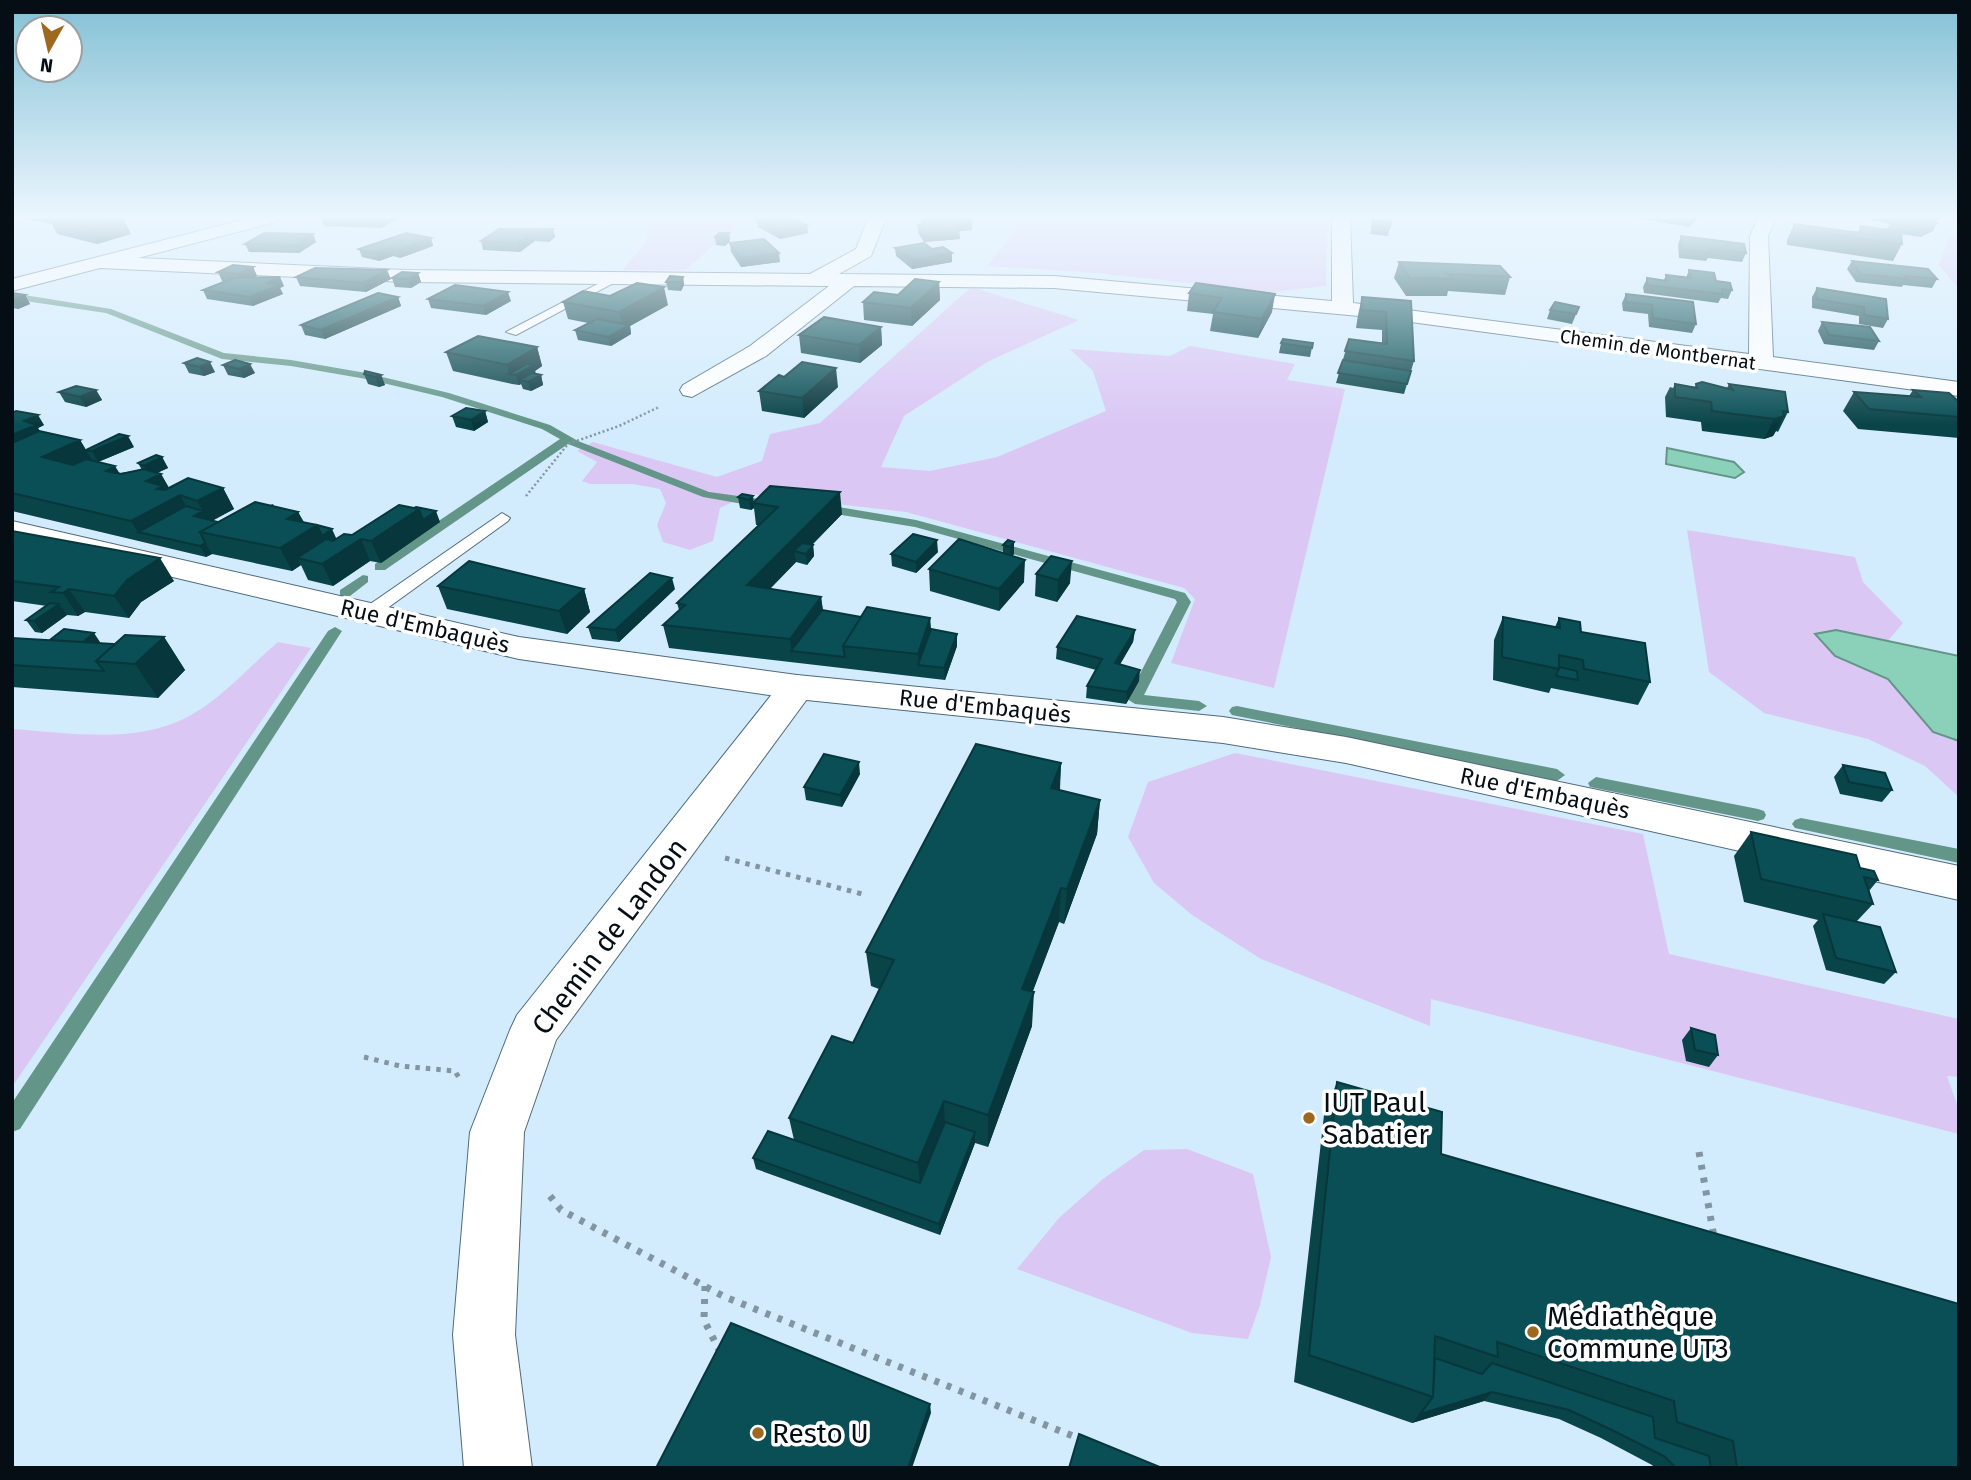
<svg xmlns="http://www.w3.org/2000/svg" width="1971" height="1480" font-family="'Fira Sans',sans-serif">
  <rect width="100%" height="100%" fill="#d3ecfd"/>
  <path fill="#dbc7f4" d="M499,218H746L685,270H623L647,240V223Z
    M1026,218H1327L1326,286L1272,292L1097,273L987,266Z
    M1949,237H1959V289L1939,265Z
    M971,287L1079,320L989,361L904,416L881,467L930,471L997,457L1106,411L1093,371L1070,349L1170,356L1190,346L1295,364L1287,380L1345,389L1274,688L1171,663L1195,599L1184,588L906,512L750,494L720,508L713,541L690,550L663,542L657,525L666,503L660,489L633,484H590L582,481L597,462L577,451L593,442L717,477L762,461L770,434L820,423Z
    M1687,530L1855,557L1863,582L1903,623L1887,642L1836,630L1835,656L1888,679L1933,732L1959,741V797L1925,766L1868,739L1764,713L1709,672Z
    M278,642L311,648L12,1087V729C73,733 142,746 196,712C226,694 252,664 278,642Z
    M1235,753L1643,834L1669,954L1959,1019V1077L1947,1076L1959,1110V1134L1431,999L1430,1026L1261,959L1192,915L1154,883L1128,837L1148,782Z
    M1187,1149L1253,1174L1271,1257L1260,1305L1248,1339L1192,1333L1017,1269L1059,1218L1103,1179L1144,1150Z"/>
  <path fill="#8bd1b9" stroke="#639688" stroke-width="2" d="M1667,448L1734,462L1744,472L1735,478L1666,464Z
    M1836,630L1959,656V741L1933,732L1888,679L1835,656L1815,634Z"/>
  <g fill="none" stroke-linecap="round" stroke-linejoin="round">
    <path fill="#639688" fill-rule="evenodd" d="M12,293L111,309L224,353L291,360L366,373L449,393L550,425L578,441L709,492L760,499L766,503L760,507L703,497L568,444L385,570H375V564L560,439L542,429L442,397L366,379L291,366L222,359L106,313L12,299Z
      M821,504L916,520L1185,593L1191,602L1144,695L1199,701L1207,706L1199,711L1135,704L1127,699L1177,602L1175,599L915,527L817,511V505Z
      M363,575L368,576V582L350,596H340V590Z
      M335,627L342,631L20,1129L12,1132V1103L328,631Z
      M1237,706L1557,769L1565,775L1557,781L1232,715L1229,711L1232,707Z
      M1596,777L1758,809L1764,811L1766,815L1764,819L1758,821L1590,787L1588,783Z
      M1801,818L1959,849V863L1795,828L1792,824L1795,820Z"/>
    <g stroke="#4e6a7c" stroke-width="2">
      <path id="lane" d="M615,275L620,278L619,280L516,335L506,332Z
        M502,513L510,518L508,521L375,617H363L360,613L363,609Z"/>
    </g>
    <g stroke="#4e6a7c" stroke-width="2">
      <path id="street" d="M250,218H278L275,222L138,258L404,270L810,274L856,249L868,218H886L871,256L839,274L1054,276L1332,301V218H1350L1353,303L1749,354L1750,236L1758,218H1776L1768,236L1773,357L1959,382V396L1381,318L1054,288L854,286L766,356L692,397L683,395L680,390L683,385L750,346L829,286L404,282L100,268L12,291V279Z
        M797,675L810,679L815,687L810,695L556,1040L524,1132L515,1335L532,1468H464L453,1335L470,1132L510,1030L517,1015L784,679Z"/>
    </g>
    <g stroke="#4e6a7c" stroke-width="2">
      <path id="secondary" d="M12,521L519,637L797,675L1223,717L1346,737L1959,866V900L1346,763L1223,743L797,699L519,659L12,539Z"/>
    </g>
    <path stroke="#8295a2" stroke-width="2.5" stroke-dasharray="2 2.5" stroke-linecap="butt" d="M526,496L568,444L619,426L659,407"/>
    <path stroke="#8295a2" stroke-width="5" stroke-dasharray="4.5 6" stroke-linecap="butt" d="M725,858L866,895
      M364,1057L400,1066L455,1071L459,1078"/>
    <path stroke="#8295a2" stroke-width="7" stroke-dasharray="5 8" stroke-linecap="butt" d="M1699,1152L1714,1237
      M550,1196L561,1210L725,1297L1083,1440
      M705,1286L704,1320L720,1352"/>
    <use href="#lane" fill="#fff" fill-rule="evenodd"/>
    <use href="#street" fill="#fff" fill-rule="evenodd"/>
    <use href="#secondary" fill="#fff" fill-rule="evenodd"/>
  </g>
  <path fill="#094449" d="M22,218H122L131,234L97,244L57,234L52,224Z
    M321,218H399L381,228L324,226Z
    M939,218H973H969L972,222V230L959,231L960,239L924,242L918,233V225L921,224V219Z
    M1637,218H1698L1689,227Z
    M1869,218H1935V222L1937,223L1933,231L1920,237L1901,234L1902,244L1893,261L1787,245V240L1794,224L1858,232L1861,226L1886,230L1890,224L1868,219Z
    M756,219L808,233L780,239L758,227Z
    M1373,220L1391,222L1388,236L1370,234Z
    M553,229L555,237L549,242L535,241L520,252L483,250L481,241Z
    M729,233L730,241L725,246L716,245L715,237Z
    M313,234L316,242L299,253L249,252L245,244Z
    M1681,236L1746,253L1742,262L1708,258L1706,261L1679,258L1678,244Z
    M431,238L433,246L400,258L393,256L379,261L362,257L359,249Z
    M730,243L780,262L741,267L731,252Z
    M895,248L952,262L912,269L896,256Z
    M1852,261L1937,279L1932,288L1903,285L1902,287L1856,282L1847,269Z
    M1399,262L1510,277L1505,295L1448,291L1447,296H1406L1394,278Z
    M253,267L257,276L253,277L284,286L280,288L283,294L253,306L207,299L203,290L225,281H222L218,272Z
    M1689,270L1716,281L1732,290L1728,299L1721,298L1718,303L1644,293L1643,287L1647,278L1664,280L1666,275L1686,278Z
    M418,273L421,282L411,288L395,287L392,278Z
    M296,277L391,279L366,292L300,286Z
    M683,277L684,285L681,291L668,290L666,282Z
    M939,282L940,300L912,326L864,320L863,302L898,295Z
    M1196,283L1272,312L1258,338L1210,331L1213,314L1187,311L1189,293Z
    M1817,288L1886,299L1888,319L1883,328L1859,324V316L1812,308V297Z
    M12,293L25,295L30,304L18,309L12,308Z
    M1626,294L1696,324L1692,333L1649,327L1648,314L1623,311L1622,303Z
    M398,297L401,306L325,339L305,335L301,325Z
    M1362,297L1411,301L1414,361L1404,394L1336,383L1349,339L1382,343V330L1356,328L1358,315Z
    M428,299L511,301L486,315L431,308Z
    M563,302L668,305L630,326L631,334L611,346L578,340L575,330L588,323L568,319Z
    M1579,307L1572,324L1547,319L1550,310Z
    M1822,322L1879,341L1874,350L1824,344L1818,331Z
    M881,327L882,345L860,363L801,353L799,335Z
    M1281,343H1313L1310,357L1279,353Z
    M537,347L542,366L535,371L536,374L541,375L543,385L531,391L523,389L521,384L519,385L512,384L453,371L446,352Z
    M197,358L215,372L204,376L189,373L184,363Z
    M235,360L255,373L244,378L228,375L223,365Z
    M364,374L381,375L385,385L379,387L368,384Z
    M1675,384L1695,387L1696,384L1727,388L1729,384L1788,412L1778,432L1776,431L1773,436L1764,439L1702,431L1701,422L1666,417L1665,397L1670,387L1673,388Z
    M838,387L804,418L762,411L759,391Z
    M96,390L102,400L86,407L65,402L59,392Z
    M1913,390L1959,402V438L1858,429L1843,411L1854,392L1909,396Z
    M485,411L488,422L474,431L456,427L452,416Z
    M12,413L44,425L38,428L40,432L80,440L92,460L120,473L142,470L138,463L162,457L168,468L157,473L161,474L169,488H223L234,509L212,521L218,522L273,504L274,506L298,512L304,522L336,539L440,522L381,563L370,561L333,586L308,580L301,565L292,571L212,554L206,557L12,511Z
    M134,447L98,462L92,460L86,450Z
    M742,494L754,502L842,514L812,545H813L814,556L807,565L796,562L770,589L821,597L823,610L861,617L930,618L931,629L957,646L945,680L669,648L663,625L679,610L677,603L759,525H756L754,508L751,510L740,508L738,497Z
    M12,531L174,581L141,602L129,618L85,612L78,616L67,615L42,633L35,632L26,620L47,606L12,601Z
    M1014,542V554L1012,556L1024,582L999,611L930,591L929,569L1003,553V545Z
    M938,552L916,573L892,566L891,554Z
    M1036,574L1070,583L1057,602L1035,596Z
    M438,586L584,589L590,612L567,634L447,609Z
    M675,589L619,642L592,639L588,627Z
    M1503,617L1555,627L1559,618L1581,632L1650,682L1638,705L1551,688L1549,693L1493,680L1494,640Z
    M1135,630L1133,642L1120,664L1139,681L1126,704L1086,698L1087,686L1096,670L1056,659L1057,647Z
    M164,637L185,670L158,698L12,687V638L115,644Z
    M1061,763L1060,790L1100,800L1097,834L1064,924L1059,922L1032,992V1026L988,1147L975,1143L940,1235L756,1169L753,1158L794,1140L789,1118L853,1043L879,989L871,986L866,952Z
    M1843,765L1892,790L1882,802L1840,794L1834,777Z
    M860,774L842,807L806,800L804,787Z
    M1751,832L1860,868L1878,880L1869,891L1873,904L1857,921L1896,972L1884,984L1826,970L1813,926L1818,920L1744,902L1734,856Z
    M1691,1028L1718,1055L1709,1067L1686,1061L1682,1040Z
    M1337,1082L1441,1154L1959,1468H1655L1652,1465L1601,1438L1559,1419L1484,1401L1412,1423L1294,1382L1324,1115Z"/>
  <path fill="#07373c" d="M123,218L131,234L97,244L89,228Z
    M382,218H399L381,228L378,220Z
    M1693,218H1698L1689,227L1692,219Z
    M1938,218L1934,224L1937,223L1933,231L1920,237L1925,229L1932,221Z
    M972,222V230L959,231L960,239L924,242V234L954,224Z
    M807,225L808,233L780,239L779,231Z
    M553,229L555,237L549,242L547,233Z
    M533,233L535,241L520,252L517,243Z
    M729,233L730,241L725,246L724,238Z
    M313,234L316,242L299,253L295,245Z
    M431,238L433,246L400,258L398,250Z
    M390,248L393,256L379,261L376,253Z
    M779,253L780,262L741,267L739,258Z
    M952,253V262L912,269V260Z
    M253,267L257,276L242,283L238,274Z
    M387,270L391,279L366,292L363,283Z
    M418,273L421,282L411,288L408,279Z
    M280,277L284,286L280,288L283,294L253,306L249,297L267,283Z
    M683,277L684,285L681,291L679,282Z
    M939,282L940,300L912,326L911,308Z
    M664,287L668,305L630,326L631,334L611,346L608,337L623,328L619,312Z
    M508,292L511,301L486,315L483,306Z
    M1275,294L1272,312L1258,338L1262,319Z
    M25,295L30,304L18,309L12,300Z
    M398,297L401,306L325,339L321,330Z
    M881,327L882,345L860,363L859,345Z
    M537,347L542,366L535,371L536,375L520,380L521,384L519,385L516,375L509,374L507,365Z
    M210,362L215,372L204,376L199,367Z
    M250,364L255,373L244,378L239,369Z
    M836,368L838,387L804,418L802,398Z
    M381,375L385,385L379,387L375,377Z
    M541,375L543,385L531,391L528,382Z
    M96,390L102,400L86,407L80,397Z
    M485,411L488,422L474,431L471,420Z
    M38,415L44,425L38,428L42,435L12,448V435L24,421Z
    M1784,416L1773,436L1764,439L1774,419Z
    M128,436L134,447L98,462L92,451Z
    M80,440L92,460L55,478L42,457Z
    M162,457L168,468L150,476L144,466Z
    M115,466L128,487L106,471Z
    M161,474L173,495H180L192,517L138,532L131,521L146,481Z
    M223,488L234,509L200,527L194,516L203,511L197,501Z
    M840,492L842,514L804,553L794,551L796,562L751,608L747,585Z
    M753,496L754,508L751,510L749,500Z
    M419,509L436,511L440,522L381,563L371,541Z
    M298,512L308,531L317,525L327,547L297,558L301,565L292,571L280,548L287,519Z
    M332,529L337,540L327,547L322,536Z
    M361,539L370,561L333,586L322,564Z
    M937,540L938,552L916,573V562Z
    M1014,542V554L1010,558V547Z
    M205,543L212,554L206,557L200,546Z
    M813,545L814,556L807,565L806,554Z
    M160,558L174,581L141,602L129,618L114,596L127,580Z
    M1025,560L1024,582L999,611V589Z
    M1072,561L1070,583L1057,602L1058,580Z
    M672,578L675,589L619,642L615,630Z
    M69,589L85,612L78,616L63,593Z
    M584,589L590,612L567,634L559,611Z
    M821,597L824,620L791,651L793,663L790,639Z
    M59,604L67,615L42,633L34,621Z
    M930,618L931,640L918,665V654Z
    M1135,630L1133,642L1114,675L1115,663Z
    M94,633L102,645L71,652Z
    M957,634V646L945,680L944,668Z
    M164,637L185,670L158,698L135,664Z
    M1140,670L1139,681L1126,704L1127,692Z
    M859,762L860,774L842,807L840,795Z
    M1061,763L1059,798L1051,788Z
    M1100,800L1097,834L1064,924L1067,889Z
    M1061,888L1059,922L1021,1023L1022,989Z
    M1034,992L1032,1026L988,1147V1115Z
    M944,1101L945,1133L921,1194L918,1163Z
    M975,1132V1143L940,1235L939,1224Z
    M1492,1392L1484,1401L1412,1423L1420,1414Z
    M930,1404L931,1413L912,1468H908Z"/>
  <path fill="#0a4f55" stroke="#07373c" stroke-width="2" d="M48,218H123L89,228Z
    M321,218H382L378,220Z
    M762,218H793L807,225L779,231L756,219Z
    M939,218H968L972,222L954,224L959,231L924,234L918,225L924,224L921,219Z
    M1900,218H1938L1932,221L1937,223L1925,229L1890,223Z
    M1373,220L1391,222L1390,228L1372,226Z
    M1794,224L1860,233L1861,226L1901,232L1902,244L1794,229Z
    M499,229H553L547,233H533L517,243L481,241Z
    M264,233L313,234L295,245L245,244Z
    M406,233L431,238L398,250L390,248L376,253L359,249Z
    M719,233H729L724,238L715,237Z
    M1681,236L1744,244L1746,253L1710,249V253L1682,249Z
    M764,239L779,253L739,258L730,243Z
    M924,243L932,249L943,247L952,253L912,260L895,248Z
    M1852,261L1928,269L1937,279L1905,276L1907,279L1861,274Z
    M1399,262L1500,266L1510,277L1448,274L1452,279L1410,278Z
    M233,265L253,267L238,274L218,272Z
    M315,268L387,270L363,283L296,277Z
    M1689,270L1714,273L1716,281L1730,283L1732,290L1722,289V294L1647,285V278L1667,281L1666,275L1691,278Z
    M402,272L418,273L408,279L392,278Z
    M670,276L683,277L679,282H666Z
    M280,277L267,283L279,285L249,297L203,290L234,278Z
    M915,279L939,282L911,308L863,302L874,292L898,295Z
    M637,283L664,287L619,312L563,302L583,291L610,296Z
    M1196,283L1275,294L1262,319L1213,312L1222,298L1189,293Z
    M455,285L508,292L483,306L428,299Z
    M1817,288L1886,299L1888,319L1864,315V307L1816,299Z
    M12,293L25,295L12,300Z
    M378,293L398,297L321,330L301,325Z
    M1626,294L1693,302L1696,324L1653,318L1652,305L1626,302Z
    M1362,297L1411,301L1414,361L1345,351L1349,339L1387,344L1386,312L1361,310Z
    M1555,302L1579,307L1576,314L1550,310Z
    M824,317L881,327L859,345L799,335Z
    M597,319L629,325L608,337L575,330Z
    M1822,322L1870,327L1879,341L1829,335Z
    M478,336L537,347L507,365L446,352Z
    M1283,339L1313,343L1312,348L1281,343Z
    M197,358L210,362L199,367L184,363Z
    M235,360L250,364L239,369L223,365Z
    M1343,360L1411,371L1407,384L1338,373Z
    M802,362L836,368L802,398L759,391L779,375L784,377Z
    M527,364L533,365L516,375L509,374Z
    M365,371L381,375L375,377L364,374Z
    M532,373L541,375L528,382L520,380Z
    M1702,382L1733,390L1729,384L1785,392L1788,412L1783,411L1784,416L1774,419L1712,411L1711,402L1675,397V384L1697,388L1696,384Z
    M76,386L96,390L80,397L59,392Z
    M1913,390L1949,393L1959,402V417L1869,409L1854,392L1921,397Z
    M466,408L485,411L471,420L452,416Z
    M16,411L38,415L24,421L36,425L12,435V413Z
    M39,431L80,440L42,457L73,465L86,459L115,466L106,471L121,474L144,469L161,474L146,481L162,486L157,489L165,490L188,478L223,488L197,501L180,495L131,521L12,493V443Z
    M119,434L128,436L92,451L86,450Z
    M156,455L162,457L144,466L138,463Z
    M770,486L840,492L747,585L821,597L790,639L663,625L685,605L677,603L778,507L753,503Z
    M742,494L753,496L749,500L738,497Z
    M255,502L298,512L287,519L317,525L280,548L200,532Z
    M399,505L419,509L371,541L361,539L322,564L297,558L326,539L333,541L344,534L352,535Z
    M186,506L203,511L194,516L218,522L200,532L205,543L200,546L138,532Z
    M416,507L436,511L423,520L419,509L414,508Z
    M317,525L332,529L322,536Z
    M12,531L160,558L127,580L114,596L69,589L63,593L51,592L59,587L12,581Z
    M913,534L937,540L916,562L891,554Z
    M959,539L1025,560L999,589L929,569Z
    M1008,540L1014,542L1010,547L1003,545Z
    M802,543L813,545L806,554L794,551Z
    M1051,556L1072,561L1058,580L1036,574Z
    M469,561L584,589L559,611L438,586Z
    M650,573L672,578L615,630L588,627Z
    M50,603L59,604L34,621L26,620Z
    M867,607L930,618L918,654L843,646Z
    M822,610L861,617L843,646L845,657L791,651Z
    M1077,616L1135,630L1115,663L1140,670L1127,692L1087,686L1102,659L1057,647Z
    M1503,617L1560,628L1559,618L1580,622L1581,632L1645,643L1650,682L1584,669L1583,660L1559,655V669L1502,657Z
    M64,629L94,633L83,642L50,640Z
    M931,629L957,634L944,668L918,665Z
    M125,635L164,637L135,664L96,661Z
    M12,638L115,644L96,661L104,671L12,665Z
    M1559,667L1577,671L1578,680L1556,676Z
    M976,744L1061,763L1051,788L1100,800L1067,889L1061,888L1022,989L1034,992L988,1115L944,1101L918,1163L789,1118L832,1036L853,1043L894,960L866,952Z
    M824,754L859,762L840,795L804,787Z
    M1843,765L1885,773L1892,790L1849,782Z
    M1751,832L1856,855L1860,868L1874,871L1878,880L1864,877L1873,904L1761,879Z
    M1823,914L1880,927L1896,972L1836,958Z
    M1691,1028L1715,1035L1718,1055L1695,1050Z
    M1337,1082L1442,1112L1441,1154L1959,1304V1468H1737L1733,1441L1677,1422L1674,1401L1497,1342L1498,1357L1435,1336L1433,1397L1309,1355Z
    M945,1122L975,1132L939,1224L753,1158L768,1131L920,1183Z
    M731,1323L930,1404L908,1468H656Z
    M1435,1358L1482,1374L1492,1363L1653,1417L1655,1438L1709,1456L1711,1468H1676L1664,1456L1612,1430L1569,1410L1492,1392L1420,1414L1433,1397Z
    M1079,1434L1162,1468H1069Z"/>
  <linearGradient id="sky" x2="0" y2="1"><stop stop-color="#83c0d5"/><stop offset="0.51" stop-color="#ebf6fe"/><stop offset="1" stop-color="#ebf6fe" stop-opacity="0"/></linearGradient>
  <rect width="1971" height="425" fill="url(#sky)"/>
  <g fill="#9d6820" stroke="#fff" stroke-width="2.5">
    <circle cx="1309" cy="1118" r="7"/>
    <circle cx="1533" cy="1332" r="7"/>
    <circle cx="758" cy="1433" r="7"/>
  </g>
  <g text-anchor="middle" stroke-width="7" stroke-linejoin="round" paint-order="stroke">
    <g font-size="19" fill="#050e15" stroke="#fff">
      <text transform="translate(1658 349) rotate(8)" y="7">Chemin de Montbernat</text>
    </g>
    <g font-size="23" fill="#050e15" stroke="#fff">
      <text transform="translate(425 626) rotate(13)" y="8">Rue d'Embaquès</text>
      <text transform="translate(985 706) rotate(6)" y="8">Rue d'Embaquès</text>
      <text transform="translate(1545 793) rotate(12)" y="8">Rue d'Embaquès</text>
    </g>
    <g font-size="28" fill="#050e15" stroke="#fff">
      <text transform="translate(609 936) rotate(-53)" y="10">Chemin de Landon</text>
    </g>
    <g font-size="28" fill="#050e15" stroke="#fff" text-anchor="start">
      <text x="1323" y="1112">IUT Paul<tspan x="1323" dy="32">Sabatier</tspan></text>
      <text x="1547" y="1326">Médiathèque<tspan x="1547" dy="32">Commune UT3</tspan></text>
      <text x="772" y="1443">Resto U</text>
    </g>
  </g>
  <rect width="1971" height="1480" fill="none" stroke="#050e15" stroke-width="28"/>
  <g transform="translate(49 49) rotate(188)"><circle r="33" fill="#ffffff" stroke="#9b9fa1" stroke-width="2"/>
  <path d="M0-5L12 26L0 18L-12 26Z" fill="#9d6820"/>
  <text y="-10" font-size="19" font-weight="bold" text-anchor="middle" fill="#050e15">N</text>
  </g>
</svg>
